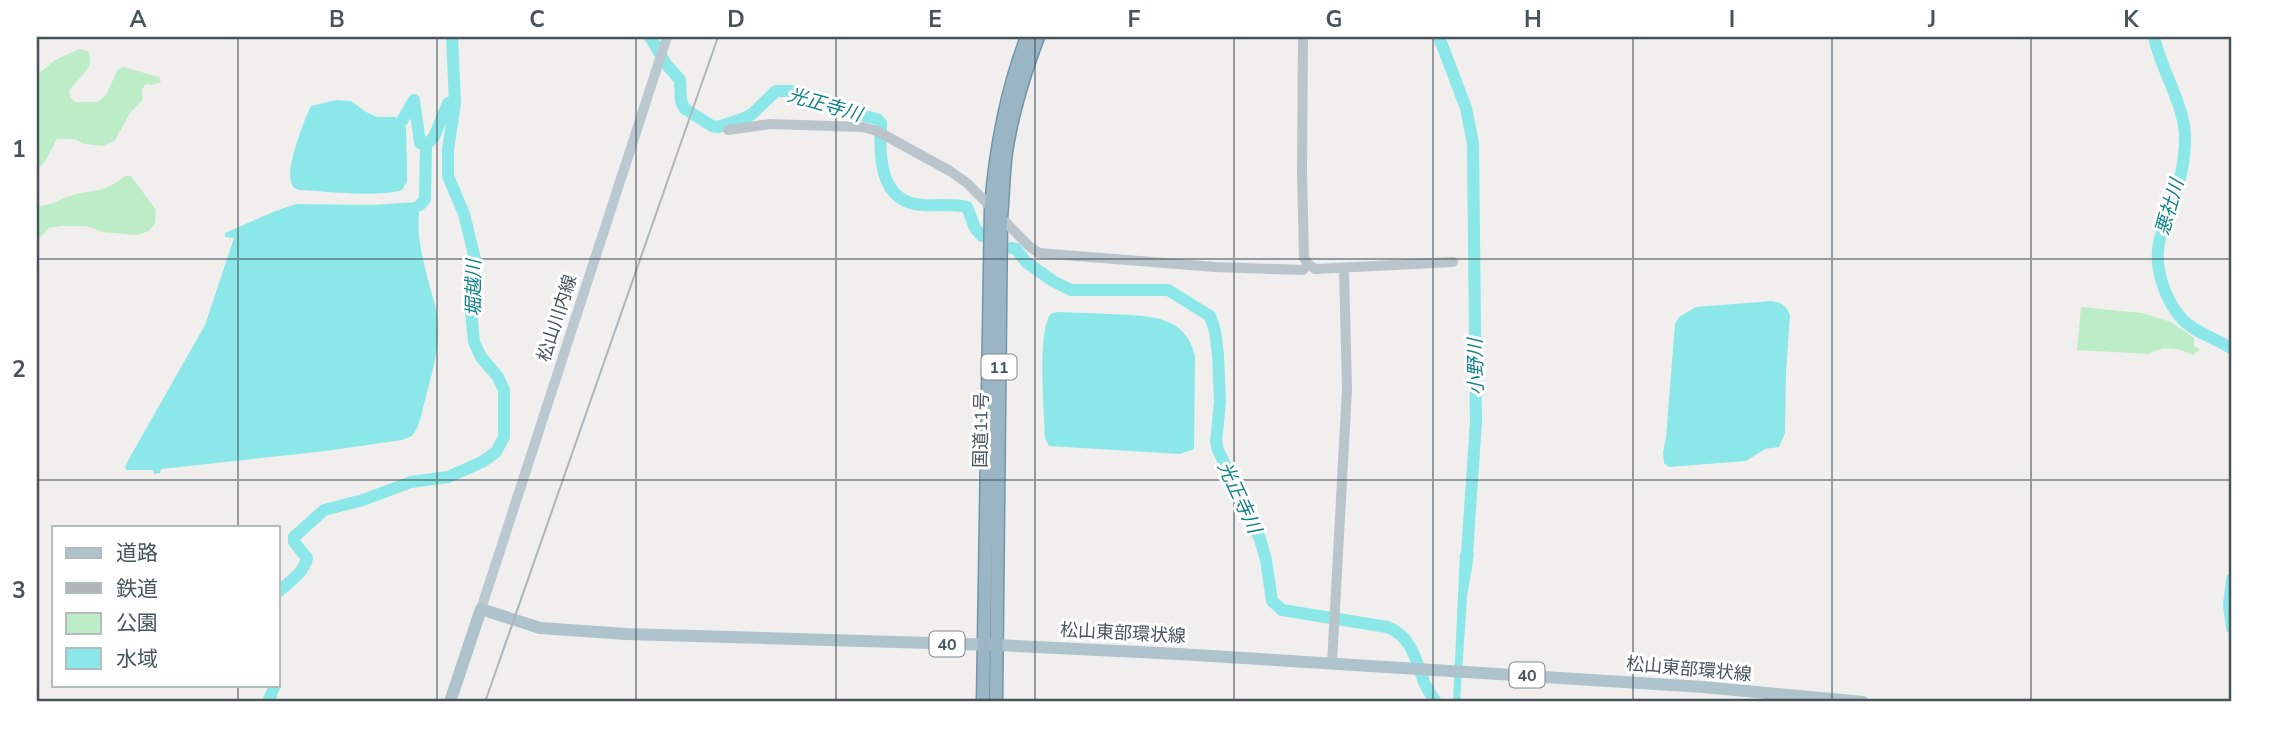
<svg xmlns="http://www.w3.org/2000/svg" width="2269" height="739" font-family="'Nunito Sans','Noto Sans JP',sans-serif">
  <rect width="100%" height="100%" fill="#f1eeee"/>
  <path fill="#bdedc7" d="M1433,37H1443L1471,108L1477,136V273L1480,384L1472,553H1463L1470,424L1467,136C1460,101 1446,69 1433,37Z
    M79,49L88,51C96,69 78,77 69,91L70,97L75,102H98L106,95L118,69L123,67L159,77L161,82L152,85L146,84L142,89L143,99L130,113L115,140L103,146L85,144L74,139H57L46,160L37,170V75L55,60Z
    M125,176H131L156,210L155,223L149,231L137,235L103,232L87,226H61L49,228L37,241V206C53,206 59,199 73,195C97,189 104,193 125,176Z
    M2081,307L2142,313L2171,322L2194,338V346L2200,349L2193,355C2180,348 2162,345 2149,354L2077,350Z"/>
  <path fill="#8ce7e9" d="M336,100L351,101L366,112L377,117H395L402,121L406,128L407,167V182L402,190C375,198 327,191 299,190C294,188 293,188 291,182C286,167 304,120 311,106Z
    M417,202L420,206C414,238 427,275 435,305C443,336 434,367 426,396C422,409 421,425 412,436L402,440L326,451L161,469L160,473L154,474L153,470H126L125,467L130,457L205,325L234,238L225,237V233L273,212L296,204L371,205Z
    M1772,301C1782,303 1786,306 1790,315L1786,373L1785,433L1779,447L1765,449L1746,461L1669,467L1664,463L1663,452L1666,438L1675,324L1679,317L1696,307Z
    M1056,312C1075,313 1093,313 1111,314C1146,316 1186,314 1195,356L1194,449L1180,454L1049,446L1045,438C1044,409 1038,343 1048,319C1050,313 1051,314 1056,312Z
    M1460,553H1474L1467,597L1460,702H1453Z"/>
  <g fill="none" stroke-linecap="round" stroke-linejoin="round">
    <path stroke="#8ce7e9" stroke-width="12" d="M650,37L666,64L680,80L681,101L685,109L712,126L718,127L745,118L752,114L776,91H795L856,114L877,119L881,123C879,156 879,203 923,205C938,206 953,203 967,207L975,228L982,236
      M1439,37L1466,108L1473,143L1476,421L1466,569
      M2154,37C2161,70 2186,108 2185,139C2185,162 2179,186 2171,208C2167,219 2161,232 2159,243C2154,268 2165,300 2182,319C2195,333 2216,338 2232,349
      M402,121L414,100L420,143L426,145
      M420,205L425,199L426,145L434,137L448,103
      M1011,248L1016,249L1026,262L1053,281L1071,290H1168L1210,316L1215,331L1218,355L1220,402L1216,442L1218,450L1260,539L1266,560L1272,601L1282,610L1387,627C1412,636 1416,661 1424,682C1427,689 1432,696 1436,702
      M2232,579L2229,605L2232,628
      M278,592C289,582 304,573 307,558L294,542V537L324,510L363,500L411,482L448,477L482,462L496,452L504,437V390L498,377L481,357L474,342L470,300L476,263L464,214L448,176V150L455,103L452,37
      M268,702L275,685"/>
    <g stroke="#7295a7" stroke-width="15">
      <path id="trunk" d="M983,702L991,206C996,147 1006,92 1027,37
        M996,702L1001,218C1003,196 1003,174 1006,152C1012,113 1024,74 1038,37"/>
    </g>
    <path stroke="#bac5cb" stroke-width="10" d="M1303,37L1302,172L1304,258L1308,264L1315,269L1453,262
      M728,130L770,124L862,127L877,131L950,171L967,183L1030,247L1039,253L1215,267L1303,270L1308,264
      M1332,664L1347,389L1344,269"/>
    <path stroke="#bac8cf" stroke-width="10" d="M481,609L667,37"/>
    <path stroke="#aec3cc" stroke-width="12" d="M450,702L481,609L540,628L626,634L997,645L1179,654L1703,687L1863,702"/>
    <use href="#trunk" stroke="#9ab6c4" stroke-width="12"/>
    <path stroke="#b0b5b8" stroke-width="2" d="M485,702L718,37"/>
  </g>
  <path fill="none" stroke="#47555b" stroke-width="2" stroke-opacity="0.55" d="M238,37V527M437,37V702M636,37V702M836,37V702M1035,37V702M1234,37V702M1433,37V702M1633,37V702M1832,37V702M2031,37V702M37,259H2232M37,480H2232M238,685V702"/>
  <g text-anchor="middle" stroke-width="6" stroke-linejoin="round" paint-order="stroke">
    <g fill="#fff" stroke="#7e888c" stroke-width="2">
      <rect x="981.5" y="354.5" width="35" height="25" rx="5"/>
      <rect x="929.5" y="631.5" width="35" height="25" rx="5"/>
      <rect x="1509.5" y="662.5" width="35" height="25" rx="5"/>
    </g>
    <g font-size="16" font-weight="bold" fill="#47555b">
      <text x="999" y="373">11</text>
      <text x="947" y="650">40</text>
      <text x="1527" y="681">40</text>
    </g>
    <g font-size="18" fill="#47555b" stroke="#fff">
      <text transform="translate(557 318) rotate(-72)" y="6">松山川内線</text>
      <text transform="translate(981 430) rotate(-89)" y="6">国道11号</text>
      <text transform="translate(1123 633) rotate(3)" y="6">松山東部環状線</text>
      <text transform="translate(1689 669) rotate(5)" y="6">松山東部環状線</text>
    </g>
    <g font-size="19" font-style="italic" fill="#118387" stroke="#fff">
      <text transform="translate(825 104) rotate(16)" y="7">光正寺川</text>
      <text transform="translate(2169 207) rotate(-74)" y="7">悪社川</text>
      <text transform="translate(473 288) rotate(-90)" y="7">堀越川</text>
      <text transform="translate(1475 367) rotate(-91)" y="7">小野川</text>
      <text transform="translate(1240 497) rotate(65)" y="7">光正寺川</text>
    </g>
  </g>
  <rect width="2269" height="739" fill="none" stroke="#ffffff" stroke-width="77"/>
  <rect x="52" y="526" width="228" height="161" fill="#ffffff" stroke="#b5bbbd" stroke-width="2"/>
  <rect x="66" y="548" width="35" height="10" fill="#aec3cc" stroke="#b5bbbd" stroke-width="2"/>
  <text x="116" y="560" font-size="21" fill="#47555b">道路</text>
  <rect x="66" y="583" width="35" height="10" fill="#b0b5b8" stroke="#b5bbbd" stroke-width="2"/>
  <text x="116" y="596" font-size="21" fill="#47555b">鉄道</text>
  <rect x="66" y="613" width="35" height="21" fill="#bdedc7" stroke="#b5bbbd" stroke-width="2"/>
  <text x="116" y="630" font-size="21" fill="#47555b">公園</text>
  <rect x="66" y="648" width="35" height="21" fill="#8ce7e9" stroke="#b5bbbd" stroke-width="2"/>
  <text x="116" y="666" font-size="21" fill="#47555b">水域</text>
  <rect x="38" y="38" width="2192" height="662" fill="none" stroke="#47555b" stroke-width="2.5"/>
  <g font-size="23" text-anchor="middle" font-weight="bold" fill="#47555b">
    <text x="138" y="27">A</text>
    <text x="337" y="27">B</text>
    <text x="537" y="27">C</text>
    <text x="736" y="27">D</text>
    <text x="935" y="27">E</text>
    <text x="1134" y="27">F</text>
    <text x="1334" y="27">G</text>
    <text x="1533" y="27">H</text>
    <text x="1732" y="27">I</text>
    <text x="1932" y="27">J</text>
    <text x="2131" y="27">K</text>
    <text x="19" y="157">1</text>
    <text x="19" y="377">2</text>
    <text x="19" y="598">3</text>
  </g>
</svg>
